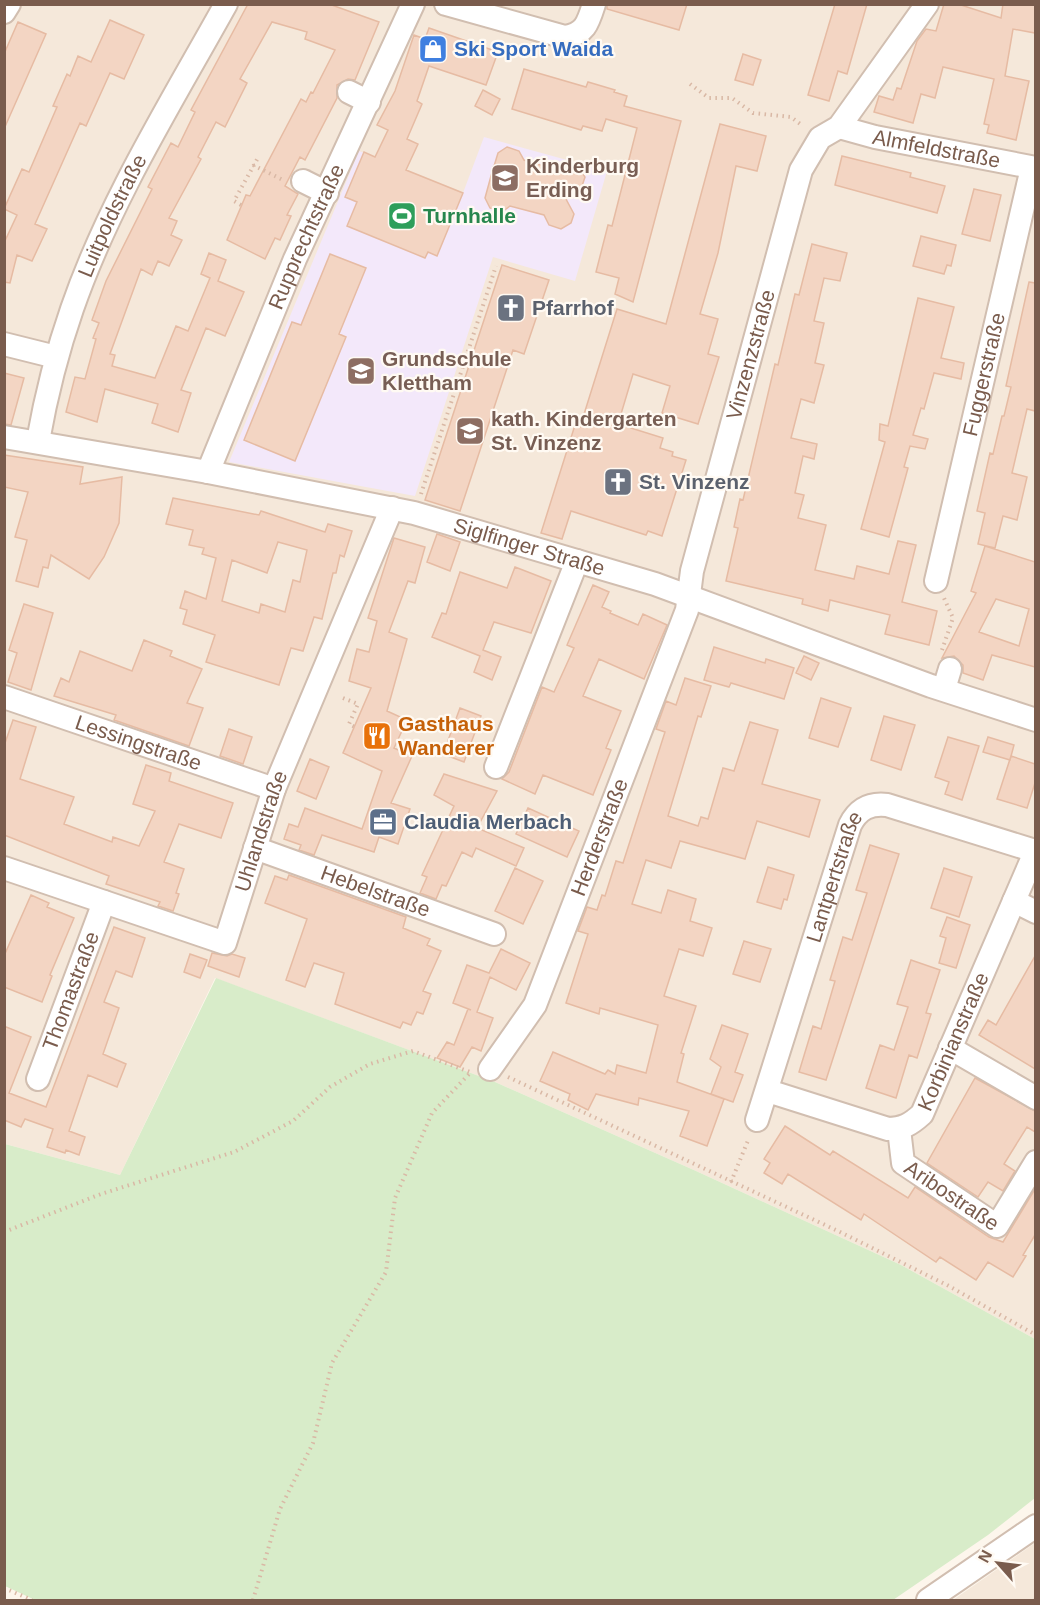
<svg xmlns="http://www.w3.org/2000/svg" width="1040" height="1605" font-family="Arial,sans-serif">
  <rect width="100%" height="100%" fill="#fdf6ec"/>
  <path fill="#f5e8da" d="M4,5H1035V1339L901,1265L696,1171L495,1082L215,978L120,1175L5,1144Z
    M1035,1543V1600H953Z"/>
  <path fill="#f3e8fa" d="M484,137L607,171L575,281L493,257L415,496L229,462L359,151L463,193Z"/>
  <path fill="#d8ecc9" d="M216,978L495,1082L696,1171L901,1265L1035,1339V1498L988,1535L893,1600H35L5,1586V1144L120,1175Z"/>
  <path fill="#f3d5c3" stroke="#e6bba3" stroke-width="1.5" fill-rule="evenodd" d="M248,4H329L379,22L355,80L348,79L337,85V98L305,160L300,157L285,186L298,194L287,215L291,216L280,240L275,238L265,259L227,240L246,195L250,196L301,99L306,102L311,92L313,93L335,50L305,39L307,32L272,22L240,79L247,83L225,127L216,122L198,157L201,159L169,218L177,221L171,235L182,240L169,266L158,261L152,275L141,269L110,354L115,355L112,366L155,378L176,326L188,331L210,278L201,274L209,253L226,260L218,281L244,292L225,336L206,328L181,390L191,393L178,432L152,423L158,404L105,389L97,422L66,412L75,377L85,379L96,339L93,338L99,323L92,320L106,281L152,189L148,187L171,143L178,147L195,112L191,110Z
    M607,4H687L679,30L607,9Z
    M835,4H867L847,74L838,71L829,101L808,95Z
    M944,4H958L1001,18L1003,4H1035V33L1013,29L1005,76L1029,81L1016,140L987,133L989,125L984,124L994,79L943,67L935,98L921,94L913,123L874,112L879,96L893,100L897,88L901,89L917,41L926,29L936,31Z
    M110,20L144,35L124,79L110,73L86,126L80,123L35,224L47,229L32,261L17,255L10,283L4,282V243L17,215L4,209L22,169L29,172L57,107L53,106L67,74L70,76L78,56L91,62Z
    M18,22L46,34L4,129V54Z
    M429,28L498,52L486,85L429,66L417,101L422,104L407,139L418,144L406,170L463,193L437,256L428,252L425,258L347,226L357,202L345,197L364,152L375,157L388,130L377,125L395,91L414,35L425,39Z
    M743,54L761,60L753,85L735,80Z
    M524,69L586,87L588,82L615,90L614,92L627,96L624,106L681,121L633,302L615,294L619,278L596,272L608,225L612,226L637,128L606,119L602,131L583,126L581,130L512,109Z
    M483,90L500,99L492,115L475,106Z
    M720,124L766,136L757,171L736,166L718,253L700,314L718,319L708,354L719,357L698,424L662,413L670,386L633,374L618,424L663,438L660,448L673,452L672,456L686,460L662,536L648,531L646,535L571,511L562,539L541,533L575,425L580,427L617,309L666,324Z
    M507,147L519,151L524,160L557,170L567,165L579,168L585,177L580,192L566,199L574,214L571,223L561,229L549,225L544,215L510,206L502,212L490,208L485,198L491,176L498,153Z
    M842,156L911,173L910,177L945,186L937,213L835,185Z
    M974,189L1001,195L990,241L962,234Z
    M921,236L956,245L951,266L947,265L944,274L913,266Z
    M812,244L847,253L840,281L824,278L814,321L824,323L815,363L824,365L814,403L801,399L791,438L817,444L814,459L803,456L795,493L804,495L798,518L826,525L815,570L854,579L857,566L889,574L898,541L916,545L902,602L937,611L929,645L885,634L890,615L830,600L828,611L802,604L803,599L726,581L738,528L734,527L740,499L743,500L775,364L778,365L795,294L799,295Z
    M330,254L366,268L339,334L346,337L295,461L244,440L292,322L301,325Z
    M502,265L549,280L524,354L513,350L460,511L425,500Z
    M1029,282L1035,283V411L1027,409L1012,473L1027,477L1017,520L1003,516L995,548L978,544L985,513L977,511L990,453L993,454L1002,416H1004L1011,387L1006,386Z
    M918,298L954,307L941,358L964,363L961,379L934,373L924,409L921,408L913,435L928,439L925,449L910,446L904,467L908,468L889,537L861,529L885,442L879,440L880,424L888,426Z
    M4,373L24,378L11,425L4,424Z
    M4,455L83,467L80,484L122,477L119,523L104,557L89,579L51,555L48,568L43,567L38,587L16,581L27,540L15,537L28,492L4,487Z
    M173,498L259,515L261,511L325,532L328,524L352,531L344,557L340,555L336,573H333L322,619L314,617L303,651L291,648L279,685L206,662L215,635L183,624L187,610L180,608L185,591L206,599L216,558L202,554L204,548L189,545L193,530L166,524ZM278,542L307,550L300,582L293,580L285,612L261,604L259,613L222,601L232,560L267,573Z
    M437,534L460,542L450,571L427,562Z
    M394,538L425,547L415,583L408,581L389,632L407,639L387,711L407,720L394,748L412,756L391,803L410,809L398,844L379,837L374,852L322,835L314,855L299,850L301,845L284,839L289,824L298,827L305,808L362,829L382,771L343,753L371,688L349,681L357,649L369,652L377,621L368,618Z
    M985,546L1035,562V667L992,655L983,680L963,673V665L954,656L942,658L976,593L971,591ZM996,599L1029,609L1019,646L979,632Z
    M515,567L551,581L531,633L494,622L483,650L501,657L492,680L474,672L480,656L432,637L442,613L446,614L460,572L507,588Z
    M593,585L609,592L602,607L611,611L610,613L638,625L643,614L667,625L644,679L599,659L583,696L621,711L606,748L611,750L593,795L543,775L535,794L502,779L509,772L542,687L554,692L574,648L567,645Z
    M24,604L53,613L31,690L8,682L17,653L9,650Z
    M144,640L172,651L170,656L202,669L187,703L203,708L189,746L114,720L116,715L54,696L61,678L69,682L80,651L132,671Z
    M714,647L765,663L766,659L794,668L784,699L731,683L729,687L704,680Z
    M804,656L819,663L811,680L796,673Z
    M685,678L711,686L701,717L698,716L668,816L698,826L701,817L708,819L723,768L734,771L750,722L778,730L762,784L820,800L809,837L757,821L745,859L680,841L671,868L646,860L632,904L661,913L668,890L696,899L690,921L712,928L703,956L679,949L664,996L696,1006L681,1053L684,1054L677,1082L724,1099L707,1146L680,1136L689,1111L639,1098L638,1105L596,1094L588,1110L568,1100L570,1094L540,1081L553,1052L605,1074L608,1070L615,1074L617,1065L646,1073L658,1025L600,1008L599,1014L566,1003L588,934L578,931L587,907L597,910L602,895L605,896L616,861L623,863L665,732L656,729L666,701L676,705Z
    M821,698L851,708L838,747L809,738Z
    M460,708L481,716L464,762L443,754Z
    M884,716L915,725L901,770L871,760Z
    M13,720L36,727L20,779L74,797L64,824L112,842L113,837L139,846L155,811L133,804L146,765L171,773L169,781L233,803L221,838L179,824L164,862L184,869L176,893L179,894L173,911L158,906L160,902L106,884L109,876L4,835V746Z
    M229,729L252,737L243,764L220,756Z
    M948,737L979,746L962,800L945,794L949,782L935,777Z
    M988,737L1014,745L1010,760L983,752Z
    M1011,756L1035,764V783L1027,808L997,799Z
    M310,759L329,767L316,799L297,791Z
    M444,774L497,791L477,828L524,848L516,866L476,848L472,857L462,852L446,886L442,885L436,899L420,893L427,877L422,875L454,806L434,795Z
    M528,808L579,831L567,857L516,834Z
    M870,845L899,854L826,1080L799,1072L813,1026L821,1029L835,981L830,980L843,937L852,940L867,893L856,890Z
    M768,867L794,875L787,900L784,899L781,909L757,902Z
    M515,868L543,881L523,924L495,911Z
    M944,868L972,877L959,917L931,908Z
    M289,875L406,917L403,928L430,939L427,945L441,951L423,991L431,994L423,1014L417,1012L411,1025L403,1022L400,1028L335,1004L344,973L314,963L305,987L286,980L307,919L265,903L275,876L287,880Z
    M31,895L49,903L47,907L74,918L50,975L52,976L42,1002L4,987V956Z
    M947,917L970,925L956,968L939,963L946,938L940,936Z
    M114,927L145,938L132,977L116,971L104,1002L119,1008L103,1054L126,1064L117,1087L88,1075L69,1131L85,1137L79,1155L66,1150L65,1153L47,1147L53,1129L25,1119L21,1127L4,1120V1026L31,1037L9,1093L46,1107Z
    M744,941L771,949L760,982L733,974Z
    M501,949L530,963L516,990L490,977L477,1012L493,1018L481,1051L472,1047L460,1067L437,1058L447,1042L454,1045L468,1009L471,1010L453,1003L467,965L489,973Z
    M212,953L227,956L232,954L245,958L239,977L208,966Z
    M190,954L207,960L200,978L184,972Z
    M1035,956V1069L979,1035L988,1020L996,1025Z
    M911,960L940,970L926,1013L931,1014L917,1058L909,1055L896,1098L866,1088L880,1045L894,1050L908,1007L897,1004Z
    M722,1025L748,1034L735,1072L743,1075L733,1102L711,1094L721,1067L710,1059Z
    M975,1078L1035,1111V1132L1027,1127L1004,1164L1015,1171L1003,1191L988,1182L978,1197L927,1163Z
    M785,1126L830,1155L833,1151L908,1198L915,1187L989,1237L1003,1242L1035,1189V1235L1023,1255L1026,1256L1013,1277L988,1262L976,1280L940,1257L936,1262L864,1214L861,1220L788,1174L782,1184L764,1173L770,1163L764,1159Z"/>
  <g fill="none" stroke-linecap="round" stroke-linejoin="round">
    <g stroke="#d1beb0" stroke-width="26">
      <g id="minor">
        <path d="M446,4L565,37C585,34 588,23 594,4"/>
        <path d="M4,12L9,4"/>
        <path d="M349,92L369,102"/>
        <path id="s1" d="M839,127L875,137L1036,168"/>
        <path d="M303,181L327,193"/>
        <path d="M4,344L56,357"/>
        <path id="s2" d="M4,437L208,472L414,513L655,584L931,686L1036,720"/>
        <path id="s3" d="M38,441C46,396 57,352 72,309C109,202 171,103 226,4"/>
        <path id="s4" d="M208,472L295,259L413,4"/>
        <path id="s5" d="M936,581L1032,168"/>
        <path d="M944,689L950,669"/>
        <path id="s6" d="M4,697L274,789"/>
        <path d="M496,767L577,561"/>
        <path id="s7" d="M255,848L494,934"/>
        <path id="s8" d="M4,868L225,943L274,789L392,508"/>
        <path d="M1014,901L1036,912"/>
        <path d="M950,1048L1036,1098"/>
        <path id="s9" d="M490,1069L535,1005L687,610L692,571L801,170L820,138L839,127L927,4"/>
        <path id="s10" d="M38,1079L104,902"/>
        <path id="s11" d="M768,1091L888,1129C903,1129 911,1124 922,1114L1036,850"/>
        <path id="s12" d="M757,1120L850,825C858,809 870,803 887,805L1035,851"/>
        <path id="s13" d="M899,1129L903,1163L997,1226L1036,1162"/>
        <path d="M928,1600L1036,1526"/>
      </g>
    </g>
    <path stroke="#d9b8a5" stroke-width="4" stroke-dasharray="1.5 4.5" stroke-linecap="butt" d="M690,84L709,98H732L753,113L791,117L803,126
      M253,165L285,181
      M241,205L234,201L259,156
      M421,494L496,266
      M942,650L953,618L944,598
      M343,698L358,704L349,724L355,727
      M508,1077L838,1231L947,1285L1036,1335
      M731,1182L749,1138
      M4,1232L101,1194L234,1152L293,1121L330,1087L370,1064L413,1051L470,1072
      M4,1588L32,1600
      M253,1600L280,1509L313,1443L332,1363L386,1272L395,1198L432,1113L470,1073
      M1035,1600L1036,1599"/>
    <use href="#minor" stroke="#fff" stroke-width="22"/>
  </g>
  <defs>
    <g id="shop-square" transform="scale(1.5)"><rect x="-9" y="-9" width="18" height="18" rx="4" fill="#3f7fe0" stroke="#fffaf3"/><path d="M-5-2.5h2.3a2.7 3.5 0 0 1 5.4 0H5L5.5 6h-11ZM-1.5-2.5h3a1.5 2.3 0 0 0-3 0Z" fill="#fff"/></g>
    <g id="school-square" transform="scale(1.5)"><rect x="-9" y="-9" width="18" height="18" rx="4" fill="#8d6e63" stroke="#fffaf3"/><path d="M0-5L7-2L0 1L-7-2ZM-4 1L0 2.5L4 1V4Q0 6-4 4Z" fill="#fff"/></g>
    <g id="stadium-square" transform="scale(1.5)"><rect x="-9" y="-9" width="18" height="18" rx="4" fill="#2e9e5b" stroke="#fffaf3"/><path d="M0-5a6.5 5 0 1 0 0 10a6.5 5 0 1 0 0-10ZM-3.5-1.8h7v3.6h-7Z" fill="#fff"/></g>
    <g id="church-square" transform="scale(1.5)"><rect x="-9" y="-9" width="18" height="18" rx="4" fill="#6b7280" stroke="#fffaf3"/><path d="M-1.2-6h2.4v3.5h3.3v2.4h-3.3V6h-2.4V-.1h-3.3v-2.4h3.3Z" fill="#fff"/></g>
    <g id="restaurant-square" transform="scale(1.5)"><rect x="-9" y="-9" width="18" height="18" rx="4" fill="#e8710a" stroke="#fffaf3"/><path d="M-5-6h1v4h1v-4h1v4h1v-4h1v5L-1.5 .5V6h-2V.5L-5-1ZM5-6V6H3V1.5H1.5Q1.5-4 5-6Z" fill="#fff"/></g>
    <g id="office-square" transform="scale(1.5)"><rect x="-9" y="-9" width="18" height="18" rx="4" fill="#5c6f8a" stroke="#fffaf3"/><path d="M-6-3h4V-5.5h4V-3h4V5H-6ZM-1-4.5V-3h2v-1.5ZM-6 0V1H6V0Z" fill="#fff"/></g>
  </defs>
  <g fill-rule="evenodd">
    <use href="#shop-square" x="433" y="49"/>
    <use href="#school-square" x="505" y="178"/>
    <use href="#stadium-square" x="402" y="216"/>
    <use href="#church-square" x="511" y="308"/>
    <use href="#school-square" x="361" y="371"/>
    <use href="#school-square" x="470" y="431"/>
    <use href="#church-square" x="618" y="482"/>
    <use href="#restaurant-square" x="377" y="736"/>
    <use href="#office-square" x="383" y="822"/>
  </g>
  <g text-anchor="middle" stroke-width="4.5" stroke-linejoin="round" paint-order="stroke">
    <g font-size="21" font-weight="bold" fill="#366cbe" stroke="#fffaf3" text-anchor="start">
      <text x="454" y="56">Ski Sport Waida</text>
    </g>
    <g font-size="21" fill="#7a5c4d" stroke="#fffaf3">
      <text dy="7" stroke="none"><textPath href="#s1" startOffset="100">Almfeldstraße</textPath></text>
      <text dy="7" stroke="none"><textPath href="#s3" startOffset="238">Luitpoldstraße</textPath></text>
      <text dy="7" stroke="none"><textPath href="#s4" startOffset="255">Rupprechtstraße</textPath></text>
      <text dy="7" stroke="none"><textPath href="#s9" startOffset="765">Vinzenzstraße</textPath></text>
      <text dy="7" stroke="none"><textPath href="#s5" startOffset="212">Fuggerstraße</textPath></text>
      <text dy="7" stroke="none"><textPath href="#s2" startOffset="537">Siglfinger Straße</textPath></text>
      <text dy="7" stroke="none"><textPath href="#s6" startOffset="142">Lessingstraße</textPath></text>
      <text dy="7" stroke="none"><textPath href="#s8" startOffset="351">Uhlandstraße</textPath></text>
      <text dy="7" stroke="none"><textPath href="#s9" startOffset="258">Herderstraße</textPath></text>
      <text dy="7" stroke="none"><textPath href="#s12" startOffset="255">Lantpertstraße</textPath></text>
      <text dy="7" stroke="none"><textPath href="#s7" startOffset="128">Hebelstraße</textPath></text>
      <text dy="7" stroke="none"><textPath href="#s10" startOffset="94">Thomastraße</textPath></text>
      <text dy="7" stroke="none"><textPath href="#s11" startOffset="243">Korbinianstraße</textPath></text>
      <text dy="7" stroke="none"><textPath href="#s13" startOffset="93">Aribostraße</textPath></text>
    </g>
    <g font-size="21" font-weight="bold" fill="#785e54" stroke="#fffaf3" text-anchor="start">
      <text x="526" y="173">Kinderburg<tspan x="526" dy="24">Erding</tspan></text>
      <text x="382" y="366">Grundschule<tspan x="382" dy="24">Klettham</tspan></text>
      <text x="491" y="426">kath. Kindergarten<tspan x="491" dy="24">St. Vinzenz</tspan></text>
    </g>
    <g font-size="21" font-weight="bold" fill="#27864d" stroke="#fffaf3" text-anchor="start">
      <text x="423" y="223">Turnhalle</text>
    </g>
    <g font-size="21" font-weight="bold" fill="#5b616d" stroke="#fffaf3" text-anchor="start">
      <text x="532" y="315">Pfarrhof</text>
      <text x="639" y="489">St. Vinzenz</text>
    </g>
    <g font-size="21" font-weight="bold" fill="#c56008" stroke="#fffaf3" text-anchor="start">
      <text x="398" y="731">Gasthaus<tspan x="398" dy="24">Wanderer</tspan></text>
    </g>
    <g font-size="21" font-weight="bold" fill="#4e5e75" stroke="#fffaf3" text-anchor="start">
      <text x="404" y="829">Claudia Merbach</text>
    </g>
  </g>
  <rect width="1040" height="1605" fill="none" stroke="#7a5c4d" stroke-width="12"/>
  <g transform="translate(998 1563) rotate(298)" stroke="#fffaf3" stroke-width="4.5" paint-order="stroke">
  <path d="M0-4.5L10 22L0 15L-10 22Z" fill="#7a5c4d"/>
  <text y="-9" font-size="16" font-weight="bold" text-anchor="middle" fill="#7a5c4d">N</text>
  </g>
</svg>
